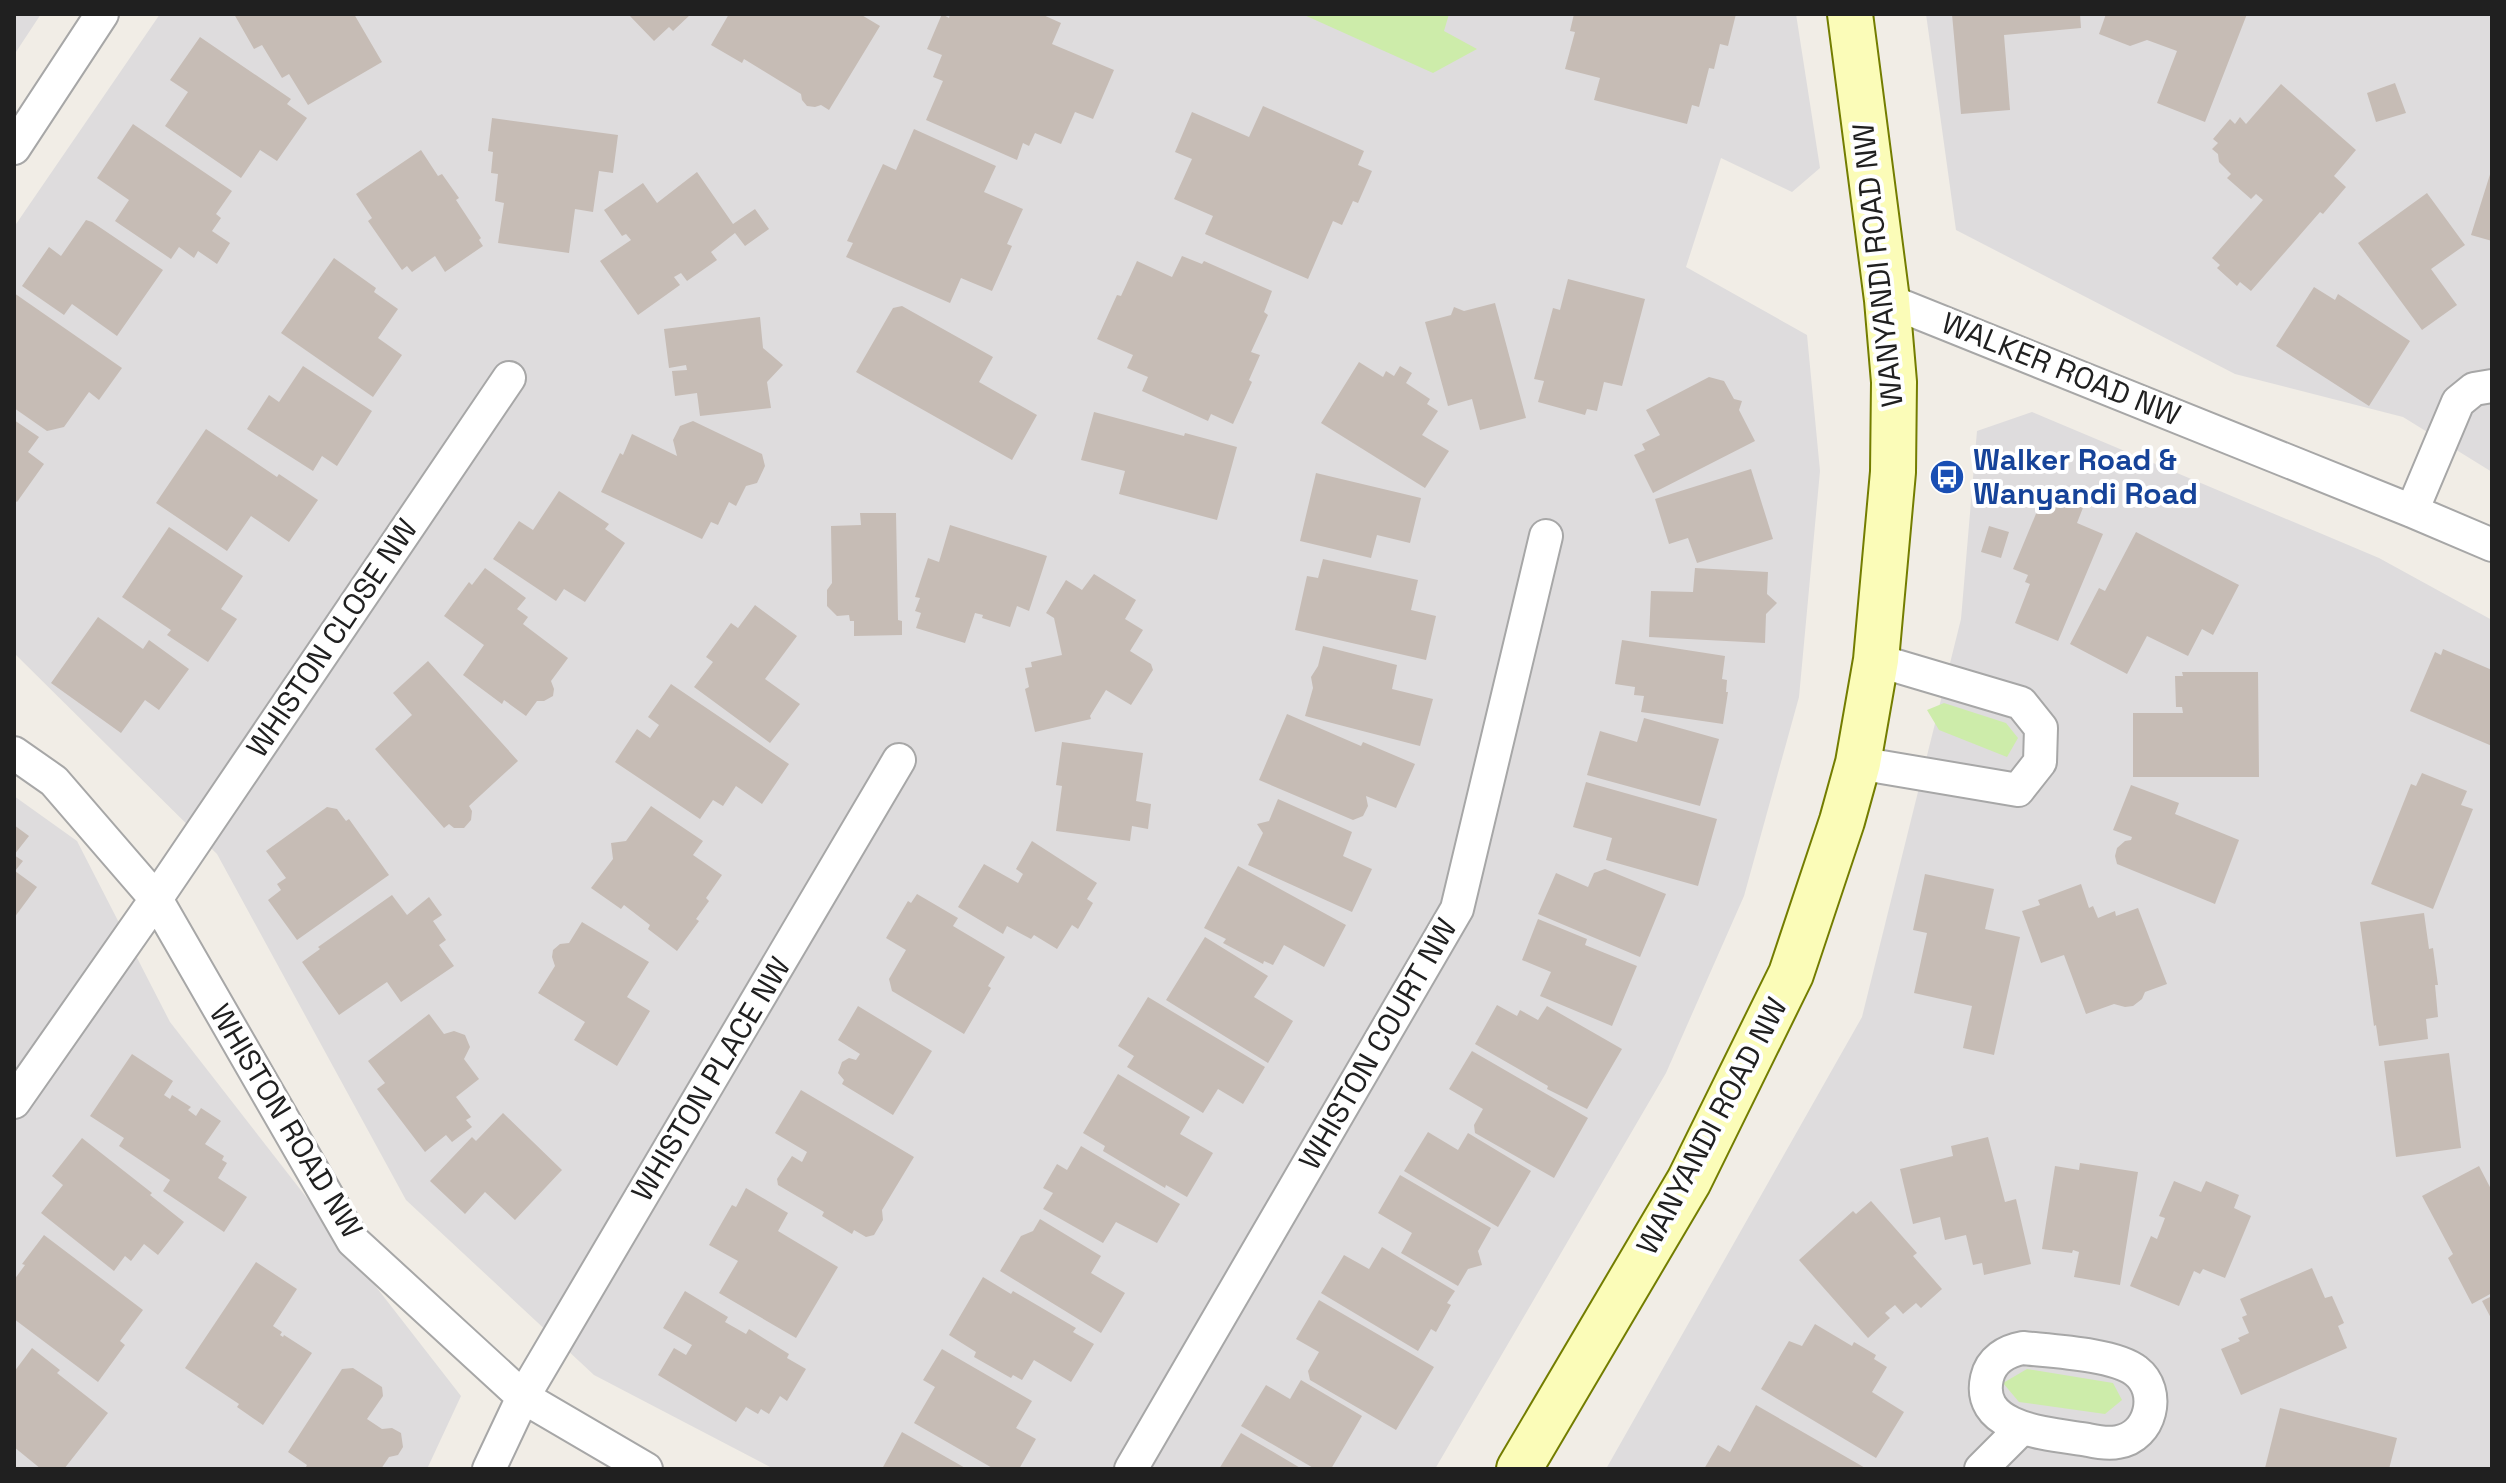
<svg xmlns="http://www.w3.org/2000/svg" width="2506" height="1483" font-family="'Space Grotesk',sans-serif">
  <rect width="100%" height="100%" fill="#f1ede6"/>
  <path fill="#dedcdd" d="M14,14H41L14,55Z
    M160,14H1796L1820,168L1792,192L1721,158L1686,267L1807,335L1820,471L1799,697L1744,896L1666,1073L1435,1469H774L594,1375L406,1200L217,854L14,653V227Z
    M1926,14H2492V472L2403,417L2235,374L1956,230Z
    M2032,412L2379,558L2492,620V1469H1606L1862,1017L1961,619L1977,431Z
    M14,796L77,841L170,1022L461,1396L427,1469H14Z"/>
  <path fill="#cdecaa" d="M1302,14H1449L1444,31L1477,49L1433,73Z
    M1944,703L2006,723L2018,738L2007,757L1939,730L1927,710Z
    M2027,1369L2113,1383L2122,1400L2105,1414L2019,1402L2003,1383Z"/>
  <path fill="#c6bcb5" d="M234,14H354L382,62L308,105L289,74L282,78L262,45L254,49Z
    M628,14H691L673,31L669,27L654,41Z
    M729,14H860L880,26L829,110L821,105L815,107L807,106L802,100L801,94L744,59L742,63L711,45Z
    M942,14L949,18L950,14H1041L1061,23L1052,44L1114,70L1093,119L1075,112L1061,144L1035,133L1029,146L1023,143L1017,160L926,120L943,81L933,77L942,55L927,49Z
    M1574,14H1736L1728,46L1720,44L1714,69L1709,68L1699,107L1692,105L1687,124L1594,100L1600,78L1565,69L1575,32L1570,31Z
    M1952,14H2080L2081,28L2004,35L2010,110L1961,114Z
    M2106,14H2247L2205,122L2157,103L2177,51L2147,40L2130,46L2099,34Z
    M200,37L291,99L287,104L307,118L277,161L260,150L241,178L165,126L188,92L170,80Z
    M2395,83L2406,113L2376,122L2367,93Z
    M2281,84L2356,150L2334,176L2346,187L2323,214L2320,212L2251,291L2240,282L2237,286L2217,268L2220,265L2212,258L2263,200L2256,194L2251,199L2227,178L2231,174L2219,162L2218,154L2212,149L2218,143L2213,139L2230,119L2235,124L2240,117L2246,124Z
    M1263,106L1364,151L1358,165L1372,171L1358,203L1353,201L1342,225L1333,221L1308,279L1205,234L1213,216L1174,199L1192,159L1175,152L1192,112L1249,137Z
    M492,118L618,135L613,173L599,171L593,212L575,209L569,253L498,243L504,203L495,201L498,174L491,173L493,152L488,151Z
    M133,124L232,191L216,214L221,218L212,231L230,243L217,264L198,251L194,258L179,247L171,259L115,221L129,200L97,178Z
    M914,129L996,166L984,192L1023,209L1007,244L1012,246L992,291L961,278L950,303L846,257L853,243L847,241L883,164L896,170Z
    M421,150L438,176L442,174L459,198L456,200L481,238L479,240L483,246L445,272L435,256L412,272L407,266L402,270L368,221L372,218L356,194Z
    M2492,168V241L2471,235Z
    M697,172L733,224L755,209L769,229L745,246L735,233L711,252L717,260L687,281L681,273L674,277L680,285L638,315L600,261L631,240L626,234L622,236L604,210L643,183L657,203Z
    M2427,193L2465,245L2431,269L2457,305L2422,330L2358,243Z
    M86,220L92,222L163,270L117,336L72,304L64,315L22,286L49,247L61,256Z
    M1182,256L1202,264L1204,261L1272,291L1264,312L1268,315L1251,352L1260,355L1249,380L1252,382L1233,424L1211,414L1208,421L1142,391L1148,377L1127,368L1133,355L1097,339L1117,295L1121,296L1137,261L1172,277Z
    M334,258L376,288L374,292L398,309L378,338L402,355L373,397L281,333Z
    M1568,279L1645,299L1622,386L1604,382L1597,411L1587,409L1585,415L1538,402L1544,381L1534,379L1553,308L1560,310Z
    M2314,287L2335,300L2338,294L2410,341L2369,406L2276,346Z
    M14,293L122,368L99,400L89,392L64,427L47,431L14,408Z
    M1495,303L1526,418L1480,430L1472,399L1448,406L1425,322L1451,315L1454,307L1464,311Z
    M902,306L993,357L979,382L1037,415L1012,460L856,372L893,308Z
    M760,317L763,348L783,365L767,382L771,408L700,416L697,393L675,396L672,371L687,370L686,365L669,368L664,329Z
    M1359,362L1383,377L1386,371L1394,376L1400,366L1412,373L1406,383L1430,399L1427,404L1438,411L1422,435L1449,451L1425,488L1321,423Z
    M303,366L372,411L337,466L322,456L313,471L247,429L269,395L279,402Z
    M1709,377L1724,381L1734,399L1742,401L1739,410L1755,441L1653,493L1634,455L1645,450L1642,444L1660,435L1646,410Z
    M1094,412L1184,436L1185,433L1237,447L1217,520L1119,494L1125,471L1081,460Z
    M14,420L39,437L28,452L44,464L17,502L14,500Z
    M693,421L762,454L765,466L757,483L746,486L736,506L729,502L718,525L711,522L702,539L601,492L620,453L623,455L632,434L677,456L673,440L680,426Z
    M206,429L277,477L279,474L318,500L289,542L251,516L227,551L156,503Z
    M1751,469L1773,539L1697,563L1688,538L1669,544L1655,499Z
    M1316,473L1421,498L1410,543L1377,535L1371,558L1300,541Z
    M2048,485L2086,500L2077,523L2103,534L2058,641L2015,623L2030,584L2025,582L2028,575L2013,569Z
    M559,491L609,524L605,529L625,543L585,602L564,589L556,601L493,559L519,521L533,530Z
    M860,513H896L898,620L902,621V635L854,636V621H850L849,615L837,616L827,606V590L832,583L831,526L861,525Z
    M950,525L1047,556L1029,611L1017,606L1010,627L982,618L983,615L975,613L965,643L916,628L921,613L915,611L920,598L915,597L928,558L939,562Z
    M1989,526L2009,532L2001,558L1981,552Z
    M169,527L243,576L221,609L237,619L208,662L167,635L171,630L122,597Z
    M2136,532L2239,585L2213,635L2202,629L2188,656L2147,636L2127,674L2070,644L2099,588L2105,591Z
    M1323,559L1418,580L1411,610L1436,616L1426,660L1295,630L1307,576L1318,578Z
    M485,568L526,598L517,609L528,617L523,624L568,658L551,681L554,689L553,696L544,701H537L526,716L504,700L502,704L463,675L484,645L444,616L469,582L472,585Z
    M1695,568L1768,572L1767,594L1777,603L1766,614L1765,643L1649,637L1651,591L1693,592Z
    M1094,574L1136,600L1125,619L1143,630L1130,651L1151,664L1153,670L1131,705L1106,690L1090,716L1091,719L1035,732L1025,689L1029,687L1025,668L1032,667L1031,662L1062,655L1054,618L1046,613L1066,580L1082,590Z
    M755,605L797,636L765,679L800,704L770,743L694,687L713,662L706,657L731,623L738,628Z
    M98,617L143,649L149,640L189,669L159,710L145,700L121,733L51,683Z
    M1622,640L1725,656L1722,679L1727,680L1726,692H1728L1723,724L1641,712L1644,696L1634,695L1635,687L1615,684Z
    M1323,646L1397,665L1392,689L1433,699L1420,746L1305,716L1313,688L1311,677L1318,666Z
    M2443,649L2492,670V746L2410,711L2435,652L2441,655Z
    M428,661L518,761L469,806L472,811L471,820L464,828H454L449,824L444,828L375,749L412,715L393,693Z
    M2182,672H2258L2259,777H2133V713H2183L2182,707H2176L2175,676H2183Z
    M671,684L789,764L762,804L736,786L723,806L713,800L700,819L615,762L637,729L650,738L659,725L648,717Z
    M1287,714L1361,746L1363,742L1415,764L1396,808L1366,796L1368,806L1363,816L1353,820L1259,780Z
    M1644,718L1719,739L1700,806L1587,775L1600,731L1637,742Z
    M1062,742L1143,753L1136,801L1151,804L1148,829L1132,826L1130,841L1056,831L1062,786L1056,785Z
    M2422,773L2467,791L2461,805L2473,809L2433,909L2371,884L2411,784L2416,786Z
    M1586,782L1717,819L1698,886L1606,860L1612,838L1573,827Z
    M2131,785L2179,803L2175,814L2239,840L2215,904L2117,864L2115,856L2117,848L2125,841L2131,840L2132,837L2113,830Z
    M1278,799L1352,832L1343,856L1372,869L1352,912L1248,865L1263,833L1257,824L1269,821Z
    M651,806L703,841L693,855L722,875L706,898L709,901L696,919L699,921L677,951L648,929L650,925L624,905L621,909L591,888L613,859L611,843L626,841Z
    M327,807L337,809L346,821L349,819L389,875L297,940L268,900L281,890L277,884L286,878L266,851Z
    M14,825L29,836L14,855L23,861L15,871L37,887L14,918Z
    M1032,841L1097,883L1087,899L1093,903L1078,929L1072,925L1057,949L1034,935L1031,939L1007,926L1003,934L958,907L984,864L1018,883L1023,874L1016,869Z
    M1238,866L1346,925L1324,967L1284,945L1273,965L1264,961L1263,964L1223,943L1226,939L1204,928Z
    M1605,869L1666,894L1640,957L1538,914L1556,873L1588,887L1594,873Z
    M1925,874L1994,889L1985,929L2020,937L1994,1055L1963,1048L1972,1006L1914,993L1927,933L1913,930Z
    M2081,884L2089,908L2093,906L2098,918L2115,911L2116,916L2138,908L2167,984L2145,992L2142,999L2133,1006L2125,1007L2114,1004L2086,1014L2064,955L2041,963L2022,911L2040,905L2038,900Z
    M917,894L958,918L953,926L1005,957L988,986L991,988L964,1034L892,991L889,979L906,950L886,938L908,901L911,903Z
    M392,895L407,915L429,897L442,915L433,921L446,940L439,945L454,966L401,1002L387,982L339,1015L302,962L320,949L318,947Z
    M2424,913L2429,949L2433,948L2438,985H2435L2438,1017L2426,1019L2428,1039L2379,1046L2376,1025L2374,1026L2360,922Z
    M1538,919L1587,939L1585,945L1637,966L1612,1026L1540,996L1551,972L1522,960Z
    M582,922L649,962L627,997L650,1011L617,1066L574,1040L585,1022L538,993L555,966L552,957L553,950L560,944L569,943Z
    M1205,937L1268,976L1254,997L1293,1021L1268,1063L1166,1000Z
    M1148,997L1265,1067L1243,1104L1218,1089L1203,1113L1127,1067L1134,1056L1118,1046Z
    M1497,1005L1517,1016L1520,1010L1538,1020L1547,1006L1622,1049L1587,1109L1547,1089L1548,1086L1475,1044Z
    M858,1006L932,1051L893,1115L842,1084L844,1080L838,1073L842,1062L849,1058L856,1060L860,1054L838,1040Z
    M429,1014L444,1034L454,1031L465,1035L470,1047L464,1059L479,1079L456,1097L471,1117L466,1120L472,1127L452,1142L446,1135L425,1152L377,1089L385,1083L368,1061Z
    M1472,1051L1588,1118L1554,1178L1475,1133L1474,1125L1483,1109L1449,1089Z
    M2449,1053L2461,1148L2396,1157L2384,1061Z
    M132,1054L173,1081L164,1095L170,1099L172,1095L191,1107L188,1110L196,1116L201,1108L221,1121L205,1144L224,1156L222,1160L227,1163L218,1178L247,1197L224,1232L163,1191L170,1180L119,1146L124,1138L90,1116Z
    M1118,1074L1190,1117L1180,1134L1213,1153L1187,1197L1166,1185L1165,1188L1103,1151L1105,1146L1083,1133Z
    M801,1090L914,1157L882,1210L883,1220L874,1235L866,1237L854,1230L852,1234L822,1216L824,1212L778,1185L777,1179L792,1156L802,1162L807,1152L775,1133Z
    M503,1113L562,1170L515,1220L485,1192L465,1214L430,1181L472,1137L476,1141Z
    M1428,1132L1458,1150L1468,1133L1531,1171L1498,1227L1404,1171Z
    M1988,1137L2005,1202L2016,1199L2031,1264L1984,1275L1982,1263L1973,1265L1966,1235L1945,1240L1940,1217L1913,1224L1900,1169L1953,1156L1951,1146Z
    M82,1138L152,1193L150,1195L184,1222L158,1255L144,1244L131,1261L125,1256L114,1271L41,1213L63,1185L52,1176Z
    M1081,1146L1180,1204L1157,1243L1116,1222L1103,1243L1043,1209L1053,1193L1043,1188L1057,1164L1067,1170Z
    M2080,1163L2138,1172L2120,1285L2074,1277L2079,1252L2073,1250L2072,1253L2042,1249L2055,1166L2079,1170Z
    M2479,1166L2492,1191V1293L2472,1304L2448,1258L2453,1254L2422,1196Z
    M1400,1175L1491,1228L1478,1251L1482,1265L1468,1269L1458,1286L1401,1253L1412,1233L1378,1213Z
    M2174,1181L2201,1192L2206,1181L2239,1195L2234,1208L2251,1216L2225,1278L2203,1269L2200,1274L2194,1271L2179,1306L2130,1286L2151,1236L2157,1239L2165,1218L2159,1216Z
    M746,1188L788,1213L778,1231L838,1267L796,1338L719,1293L738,1261L709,1245L732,1205L736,1207Z
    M1871,1201L1917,1253L1913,1256L1942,1289L1921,1308L1916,1303L1903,1314L1895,1305L1885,1313L1890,1318L1868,1338L1799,1260L1853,1211L1856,1214Z
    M1040,1219L1101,1256L1091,1273L1125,1293L1101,1333L1000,1271L1021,1236L1033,1231Z
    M44,1235L143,1310L120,1341L125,1345L98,1382L14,1319V1280L25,1265L22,1264Z
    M1382,1247L1455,1291L1447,1303L1451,1305L1436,1332L1431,1329L1418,1351L1321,1293L1344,1255L1369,1269Z
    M256,1262L297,1289L273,1326L282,1332L280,1335L283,1337L284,1335L312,1353L263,1425L237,1407L239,1404L185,1368Z
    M2312,1268L2325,1298L2332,1296L2344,1323L2338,1326L2347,1348L2241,1395L2221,1349L2240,1341L2238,1338L2249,1333L2242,1317L2247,1315L2240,1299Z
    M983,1277L1011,1294L1013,1291L1076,1328L1073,1332L1094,1344L1071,1382L1034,1360L1022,1380L1013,1375L1011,1378L974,1357L976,1352L949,1335Z
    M685,1291L728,1317L725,1322L746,1334L749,1329L789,1354L787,1358L806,1369L787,1401L780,1396L769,1414L761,1409L758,1414L746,1407L736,1422L658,1375L674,1348L686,1355L692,1345L663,1328Z
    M2492,1296V1320L2482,1301Z
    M1319,1300L1434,1367L1396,1430L1310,1380L1308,1371L1319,1352L1296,1339Z
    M1815,1324L1852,1346L1854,1342L1876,1355L1874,1359L1887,1367L1872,1392L1904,1412L1876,1458L1761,1389L1789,1341L1802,1346Z
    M32,1348L60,1370L57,1373L108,1413L64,1469H41L14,1447V1372Z
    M942,1349L1032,1401L1016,1428L1036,1439L1019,1469H994L914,1423L935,1387L923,1380Z
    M353,1368L382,1387L383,1396L367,1419L382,1429L392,1428L401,1433L403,1447L398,1455L389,1457L381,1469H305L307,1465L288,1452L342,1369Z
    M1301,1380L1362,1416L1331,1469H1315L1241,1426L1266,1385L1290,1399Z
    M1756,1405L1867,1469H1704L1718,1445L1730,1452Z
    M2280,1408L2397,1438L2389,1469L2265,1468Z
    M902,1432L967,1469H882Z
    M1241,1433L1302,1469H1219Z"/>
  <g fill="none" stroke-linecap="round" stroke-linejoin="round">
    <g stroke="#a7a7a7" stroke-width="36">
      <path id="street" d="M14,148L102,14
        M1887,300L2412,511L2492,545
        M2412,511L2458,402L2474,389L2492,386
        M14,753L54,781L156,899L353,1241L523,1397L646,1469
        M1858,763L2018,790L2040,762L2041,728L2021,703L1876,660
        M14,1102L156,899L509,378
        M2023,1348C2050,1351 2115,1354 2136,1371C2162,1391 2151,1437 2118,1442C2109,1444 2097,1442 2088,1440C2053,1434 1975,1431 1987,1378C1991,1360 2006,1351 2023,1348Z
        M489,1469L523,1397L899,760
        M1131,1469L1457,909L1546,536
        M1981,1469L2022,1428"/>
    </g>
    <g stroke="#737d00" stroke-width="48">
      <path id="secondary" d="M1519,1469L1689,1181L1791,974L1842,821L1858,763L1876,660L1893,472L1894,382L1887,300L1850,14"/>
    </g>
    <use href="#street" stroke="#fff" stroke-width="32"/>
    <use href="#secondary" stroke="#fbfcb8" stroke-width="44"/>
  </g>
  <defs>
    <g id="bus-disc" transform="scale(1.8)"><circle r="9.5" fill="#1a4fb4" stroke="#fff"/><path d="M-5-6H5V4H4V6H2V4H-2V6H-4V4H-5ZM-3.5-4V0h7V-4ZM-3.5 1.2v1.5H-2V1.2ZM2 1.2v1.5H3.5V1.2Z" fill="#fff"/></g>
  </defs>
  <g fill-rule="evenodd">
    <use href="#bus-disc" x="1947" y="477"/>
  </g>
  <g text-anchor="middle" stroke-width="8" stroke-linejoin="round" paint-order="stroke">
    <g font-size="30" fill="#202020" stroke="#fff">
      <text transform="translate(1878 265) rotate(-96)" y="10">WANYANDI ROAD NW</text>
      <text transform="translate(2061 369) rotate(22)" y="10">WALKER ROAD NW</text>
      <text transform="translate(332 638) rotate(-56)" y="10">WHISTON CLOSE NW</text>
      <text transform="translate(1378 1044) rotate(-60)" y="10">WHISTON COURT NW</text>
      <text transform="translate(711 1079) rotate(-59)" y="10">WHISTON PLACE NW</text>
      <text transform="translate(286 1121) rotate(59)" y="10">WHISTON ROAD NW</text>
      <text transform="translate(1712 1126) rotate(-62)" y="10">WANYANDI ROAD NW</text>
    </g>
    <g font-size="30" font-weight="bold" fill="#164399" stroke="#fff" text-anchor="start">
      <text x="1973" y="470">Walker Road &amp;<tspan x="1973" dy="34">Wanyandi Road</tspan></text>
    </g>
  </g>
  <rect width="2506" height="1483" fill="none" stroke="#202020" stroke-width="32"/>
</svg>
